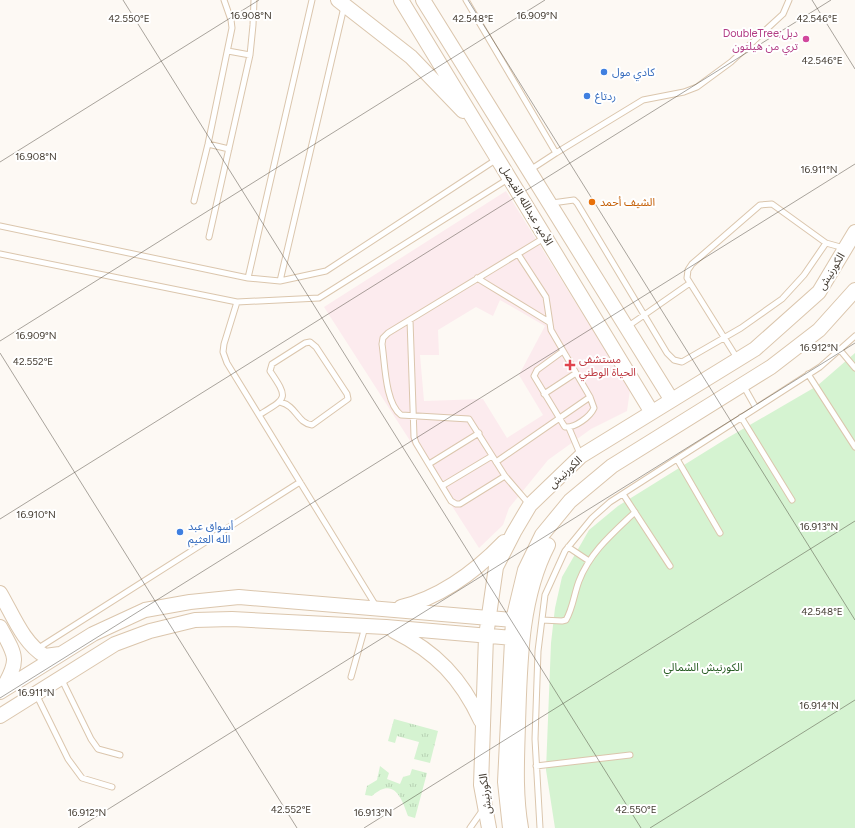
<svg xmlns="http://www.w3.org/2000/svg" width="855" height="828" font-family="Figtree,'Noto Sans Arabic',sans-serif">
  <defs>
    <pattern id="grass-tufts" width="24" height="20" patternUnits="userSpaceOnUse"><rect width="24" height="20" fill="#d5f3d1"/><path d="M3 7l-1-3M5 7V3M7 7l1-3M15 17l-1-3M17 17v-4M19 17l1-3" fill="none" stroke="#b8d1b4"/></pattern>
  </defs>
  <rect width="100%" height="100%" fill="#fdf9f4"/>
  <path fill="#fcebee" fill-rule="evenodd" d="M506,191L630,390L627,411L591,429L548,460L509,508L503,525L479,548L324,307ZM500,300L545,326L519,375L543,415L507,438L483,399L424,401L420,355H439L438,330L476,307L493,316Z"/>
  <path fill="url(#grass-tufts)" d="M394,719L438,731L430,763L414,759L419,742L397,736L395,743L388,741Z
    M380,766L389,773L387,779L400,784L403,777L410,775L412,769L427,773L415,818L408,816C402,799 394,776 372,796L365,795L367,786L377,780Z"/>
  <path fill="#d5f3d1" d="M855,353V828H555L546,770L551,643L555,608L562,577L589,530L618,506L729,437L817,386Z"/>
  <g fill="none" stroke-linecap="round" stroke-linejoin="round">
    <g stroke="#dbc6ad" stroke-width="7">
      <path id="lane" d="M466,0L556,153L530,170
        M228,51L250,55
        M208,144L229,149
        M556,153L643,100L684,92L697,87L731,62L783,14L789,0
        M194,201L208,144L232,28L231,20L224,0
        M552,203L574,200L577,203L667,353L674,360L682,362L741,328L782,299L804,275L826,243
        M0,226L248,278L280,281L326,271L497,159
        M209,237L250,55L253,25L254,0
        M0,254L237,302L319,298L508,179
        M518,254L546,297L551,330L590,397L594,408C590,417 575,428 565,427L563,424L534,376L537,370L563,351
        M248,278L312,0
        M477,278L549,322
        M280,281L344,7
        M237,302L224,344L223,352L227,363L376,606
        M410,320L414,437L416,443L451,501L456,504H460L505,476
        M627,327L690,283
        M840,350L855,368
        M737,358L687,278L688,270L692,264L760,205L772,204L826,243L844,248
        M808,374L855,447
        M743,385L756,408
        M544,394L576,373
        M259,415C287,398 289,399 270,371L272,364L305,343L310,342L316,347L347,394L348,399L312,425C297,423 297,406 280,402
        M741,417L792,500
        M569,428L580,454
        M677,459L720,533
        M496,462L590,397
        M429,464L479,433
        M442,486L492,456
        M623,494L670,566
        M529,504L505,476L469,419L401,415C385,403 385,363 382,344L383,338L388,333L544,238
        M568,547L589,561
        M542,620L562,621L566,620C573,608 574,594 579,581C590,552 613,533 635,512
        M37,649L300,482
        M351,677L365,627
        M61,678L91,739L98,749L120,755
        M36,694L68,759L82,778L112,787
        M536,766L630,755
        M470,828L482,811
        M540,828L535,739L538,651L545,595L565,551L592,518L610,502L820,367L855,336"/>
    </g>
    <g stroke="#dbc6ad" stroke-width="16">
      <path id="secondary" d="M338,0L411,57L463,111
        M401,0L651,411
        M423,0L671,399
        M0,593C13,615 23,643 45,656L60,654
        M401,607C442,597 475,572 504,542
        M0,627C16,656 20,659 3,688
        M394,631C436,652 461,678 481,721
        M0,692L93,634L145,610L190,602L239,597L513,620
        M0,716L115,644L150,631L195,620L232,619L386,627L512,638
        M489,828L481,785L486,636L496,567L514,532L530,505L581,456L755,349L819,292L855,232
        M510,828L505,782L513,620L525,570L542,535L570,501L612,466L771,367L819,330L855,290
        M521,828C515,794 517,759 518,724C520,665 520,599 548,545"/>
    </g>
    <use href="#lane" stroke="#fff" stroke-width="5"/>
    <use href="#secondary" stroke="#fff" stroke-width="14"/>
  </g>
  <path fill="none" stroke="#433b31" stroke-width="1" stroke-opacity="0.45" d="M123,0L641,828M468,0L855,620M812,0L855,69M0,162L259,0M0,341L545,0M0,353L297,828M0,519L831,0M0,698L855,164M78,828L855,343M364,828L855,521M650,828L855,700"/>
  <circle fill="#d1479c" stroke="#fff" stroke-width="1.5" cx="806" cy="39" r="4"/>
  <g fill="#3f7fe0" stroke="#fff" stroke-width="1.5">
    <circle cx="604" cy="72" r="4"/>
    <circle cx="587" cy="96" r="4"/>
    <circle cx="180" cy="532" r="4"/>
  </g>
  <circle fill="#e8710a" stroke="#fff" stroke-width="1.5" cx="592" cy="202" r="4"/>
  <path fill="#e0444e" stroke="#fff" stroke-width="1.5" d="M568 359h4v4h4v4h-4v4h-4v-4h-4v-4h4z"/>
  <g text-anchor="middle" stroke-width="4" stroke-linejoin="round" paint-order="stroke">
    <g font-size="11" fill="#b23c85" stroke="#fff" text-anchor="end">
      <text x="798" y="37">DoubleTree;دبل<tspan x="798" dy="13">تري من هيلتون</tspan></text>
    </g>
    <g font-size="11" fill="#366cbe" stroke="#fff" text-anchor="start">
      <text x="612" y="76">كادي مول</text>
      <text x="595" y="100">ردتاغ</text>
      <text x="188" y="530">أسواق عبد<tspan x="188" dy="13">الله العثيم</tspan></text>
    </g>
    <g font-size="11" fill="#c56008" stroke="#fff" text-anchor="start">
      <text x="600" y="206">الشيف أحمد</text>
    </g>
    <g font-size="11" fill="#433b31" stroke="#fff">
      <text transform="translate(527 205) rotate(59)" y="4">الأمير عبدالله الفيصل</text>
      <text transform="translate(831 271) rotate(-59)" y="4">الكورنيش</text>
      <text transform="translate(565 472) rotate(-43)" y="4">الكورنيش</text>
      <text transform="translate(485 794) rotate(-97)" y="4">الكورنيش</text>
    </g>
    <g font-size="11" fill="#be3a42" stroke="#fff" text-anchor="start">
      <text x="579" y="363">مستشفى<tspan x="579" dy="13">الحياة الوطني</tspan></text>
    </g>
    <g font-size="11" fill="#265b22" stroke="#fff">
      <text x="703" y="671">الكورنيش الشمالي</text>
    </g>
  </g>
  <g font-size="10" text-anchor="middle" fill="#433b31" stroke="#fff" stroke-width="4" stroke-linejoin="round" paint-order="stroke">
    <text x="251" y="19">16.908°N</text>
    <text x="537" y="19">16.909°N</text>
    <text x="129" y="22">42.550°E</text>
    <text x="817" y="22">42.546°E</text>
    <text x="473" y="22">42.548°E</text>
    <text x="822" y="64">42.546°E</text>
    <text x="36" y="160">16.908°N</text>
    <text x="819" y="173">16.911°N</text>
    <text x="36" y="339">16.909°N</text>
    <text x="819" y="351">16.912°N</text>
    <text x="33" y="365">42.552°E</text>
    <text x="36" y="518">16.910°N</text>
    <text x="819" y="530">16.913°N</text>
    <text x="822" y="615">42.548°E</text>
    <text x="36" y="696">16.911°N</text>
    <text x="819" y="709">16.914°N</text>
    <text x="291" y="813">42.552°E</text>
    <text x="636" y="813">42.550°E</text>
    <text x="87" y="816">16.912°N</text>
    <text x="373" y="816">16.913°N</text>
  </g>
</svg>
